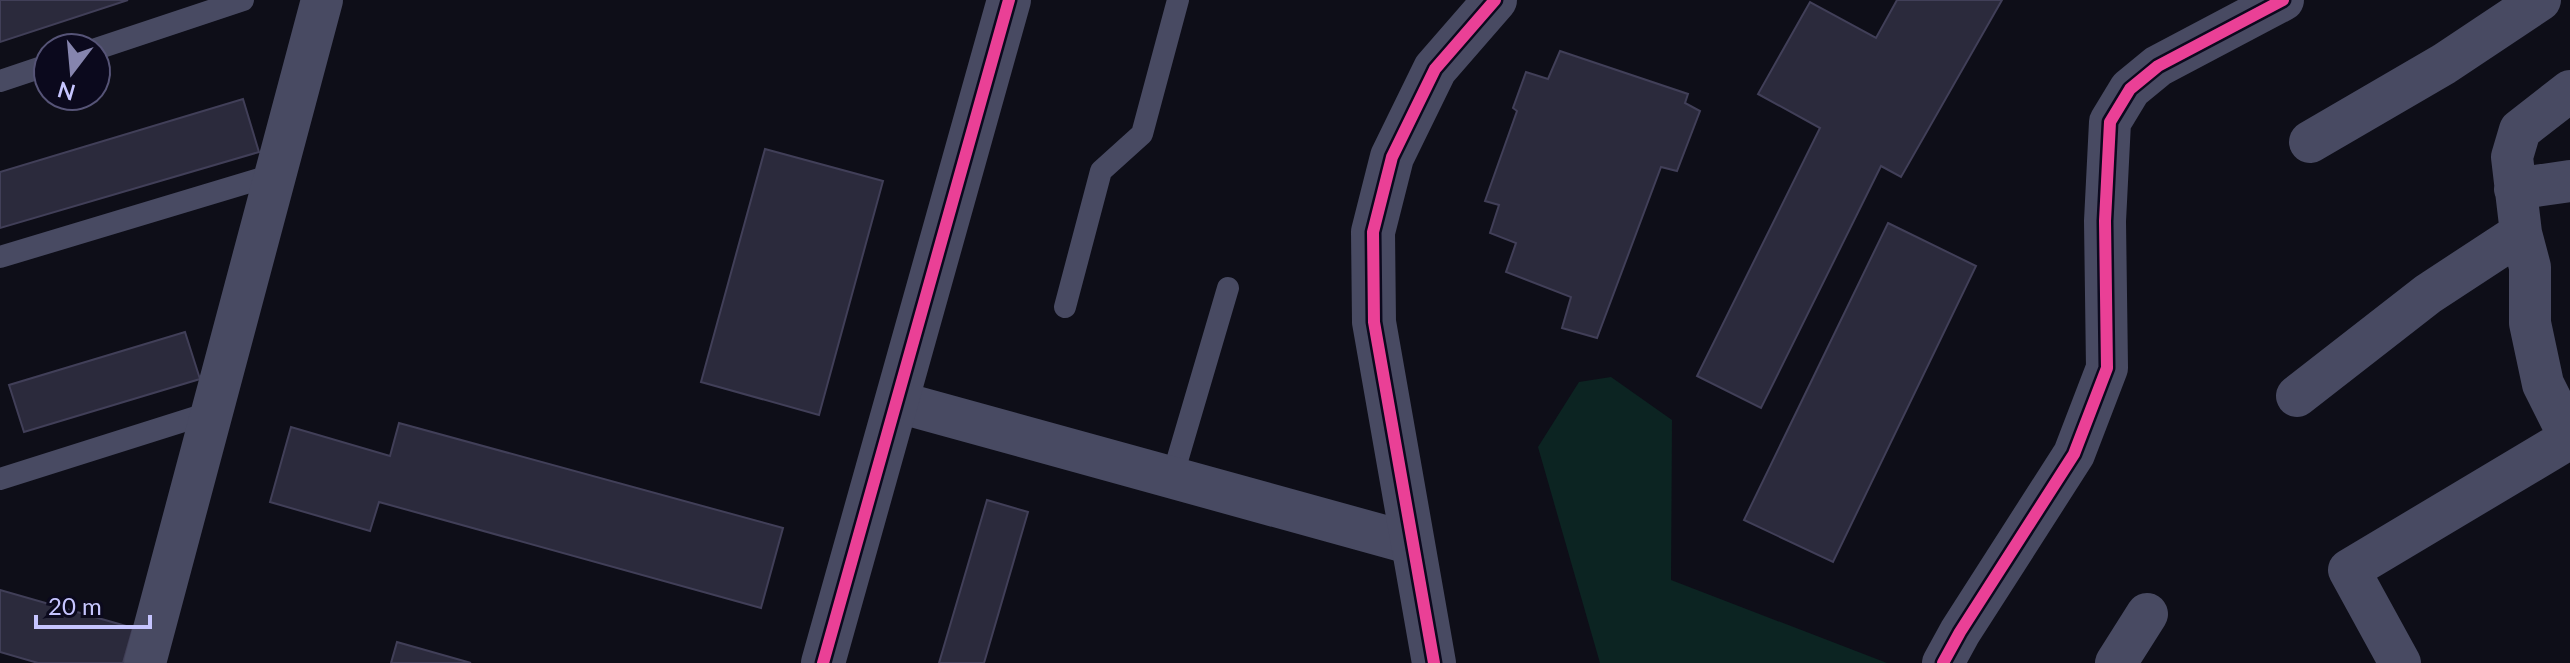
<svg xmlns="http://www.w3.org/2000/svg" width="2570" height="663" font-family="Lato,sans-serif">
  <rect width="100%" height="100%" fill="#0e0e18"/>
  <path fill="#0c2422" d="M1611,377L1672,420L1671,580L1887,663H1600L1538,447L1579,382Z"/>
  <path fill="#2b2a3c" stroke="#413f58" stroke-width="2" d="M0,0H128L0,42Z
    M1897,0H2002L1901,177L1881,166L1761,408L1697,376L1820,128L1758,94L1810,2L1876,38Z
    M1560,51L1688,94L1685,103L1700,111L1677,171L1661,167L1597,338L1562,328L1571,297L1506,272L1516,243L1490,233L1499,205L1485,201L1517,111L1513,108L1526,72L1548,79Z
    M243,99L259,152L0,228V172Z
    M765,149L883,181L819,415L701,382Z
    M1888,223L1976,266L1833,562L1744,520Z
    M185,332L200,379L24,432L9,385Z
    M399,423L783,528L761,608L379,502L370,531L270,502L291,427L390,456Z
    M987,500L1028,512L984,663H939Z
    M0,590L133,628L123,663H38L0,652Z
    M397,642L471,663H391Z"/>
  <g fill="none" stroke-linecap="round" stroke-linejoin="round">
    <path stroke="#484a62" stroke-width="22" d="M96,49L243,0
      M0,81L48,65
      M0,257L276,174
      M1065,307L1101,171L1142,134L1178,0
      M1172,478L1228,288
      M0,479L212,412"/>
    <path stroke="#484a62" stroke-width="42" d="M2570,91L2520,130L2512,157L2521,233L2530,267V323L2543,384L2570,438
      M2310,142L2444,64L2540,0
      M2515,189L2570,181
      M2297,396L2428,294L2521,233
      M898,402L1413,544
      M145,663L322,0
      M1943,663L1960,632L2074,454L2107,368L2105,221L2110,122L2130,89L2158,66L2283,0
      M2116,663L2147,614
      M2400,663L2349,570L2570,438"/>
    <path stroke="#484a62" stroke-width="44" d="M823,663L1009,0
      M1434,663L1374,322L1373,232L1392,157L1435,69L1495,0"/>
    <g stroke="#0b091d" stroke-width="17">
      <path id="cycleway" d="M823,663L1009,0
        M1434,663L1374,322L1373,232L1392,157L1435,69L1495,0
        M1943,663L1960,632L2074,454L2107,368L2105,221L2110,122L2130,89L2158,66L2283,0"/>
    </g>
    <use href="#cycleway" stroke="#ea4096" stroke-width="12"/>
  </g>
  <g transform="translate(72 72) rotate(196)"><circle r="38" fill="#0b091d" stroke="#565477" stroke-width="2"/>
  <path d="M0-6L14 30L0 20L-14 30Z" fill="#8685ae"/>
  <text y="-12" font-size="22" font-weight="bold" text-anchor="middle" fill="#c6c5ff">N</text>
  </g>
  <path d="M36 615v12h114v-12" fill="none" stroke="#c6c5ff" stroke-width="4"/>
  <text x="48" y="615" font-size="24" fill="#c6c5ff" stroke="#0b091d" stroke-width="6" paint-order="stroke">20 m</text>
</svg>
